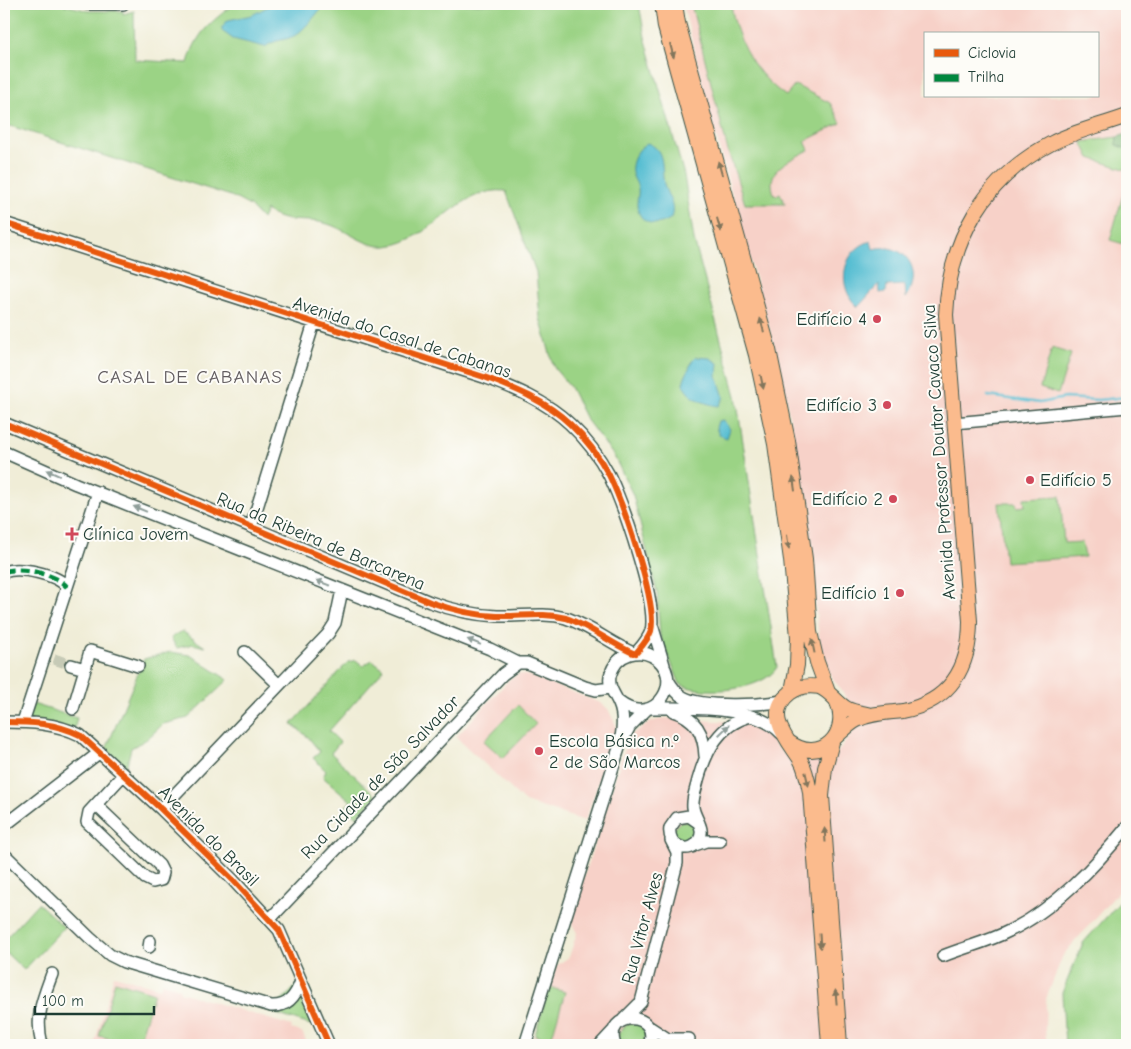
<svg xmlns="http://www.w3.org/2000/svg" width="1131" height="1049" font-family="'Comic Neue',sans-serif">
  <rect width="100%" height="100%" fill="#fdfcf7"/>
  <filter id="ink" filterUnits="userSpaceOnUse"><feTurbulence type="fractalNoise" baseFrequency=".02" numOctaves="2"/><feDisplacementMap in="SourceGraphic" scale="10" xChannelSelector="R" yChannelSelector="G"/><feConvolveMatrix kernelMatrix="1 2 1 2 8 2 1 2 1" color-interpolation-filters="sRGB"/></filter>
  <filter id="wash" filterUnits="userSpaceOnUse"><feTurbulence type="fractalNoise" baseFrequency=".0096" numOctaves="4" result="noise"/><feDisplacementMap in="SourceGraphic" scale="20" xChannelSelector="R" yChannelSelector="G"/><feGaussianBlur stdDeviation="1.12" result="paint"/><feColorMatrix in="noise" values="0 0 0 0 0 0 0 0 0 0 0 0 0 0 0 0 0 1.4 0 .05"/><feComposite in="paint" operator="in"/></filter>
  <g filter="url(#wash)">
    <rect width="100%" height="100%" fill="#f0edd7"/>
    <path fill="#f7d1c8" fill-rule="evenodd" d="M683,4H1127V882L1063,955L1046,999L1045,1030L1047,1045H531L556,966L569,957L577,933L570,920L627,741L632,734L651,722L664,718L752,723L761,726L768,732L775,745L785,755L834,757L855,729L849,701L829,673L821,655L803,489L780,367L710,115ZM925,34H1097V96H925Z
      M519,674L531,676L601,703L608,709L614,721L617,728L585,821L525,802L456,737L510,679Z
      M114,975L160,988L162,983L170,985L179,988L180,992L292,1026L291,1029L302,1032L308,1045H94Z"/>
    <path fill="#9bd385" stroke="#5d885c" d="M4,4H61L89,11H123V14L134,11L135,60L188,63C196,33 210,23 234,4H639L645,37L684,175L694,240L736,396L777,667C764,691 702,696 680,684L660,636L657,592L633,495L614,456L586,419L570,387L555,369L552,361L540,318L536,272L506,191C458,186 433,241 387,246C364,248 346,228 324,223C304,218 283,225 266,210L262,219L250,206L231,196L4,124Z
      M691,4H731C736,40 755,75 786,96L795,85L830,103L841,123L805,141L809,150C789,161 763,169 775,196L780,193L785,204H745L728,151Z
      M1117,137L1116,145L1127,149V170L1090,158L1082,142Z
      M1127,181V245L1110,240Z
      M1052,348L1071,354L1058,394L1040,388Z
      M1060,496L1064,543L1082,542L1085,557L1005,562L999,503H1016L1017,507L1025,506L1024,498Z
      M182,631L205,647L193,644L177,648L171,638Z
      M170,652L190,655L228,680L188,718L163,724L147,739L131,748L126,768L106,749L144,659Z
      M356,660L363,666L372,660L384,669L329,731L340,742L331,753L376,796L357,817L346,806L351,801L323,777L326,771L313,758L320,752L308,737L292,724L348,662Z
      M33,704L77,718L74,730L26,723Z
      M518,705L536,724L503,758L484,741Z
      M681,821L691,822L697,830L694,839L687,843L676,840L674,828Z
      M1127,894V1045H1065L1062,993L1083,943Z
      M38,903L64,927L24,970L4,951V940Z
      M115,981L154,993L138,1045L99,1036Z
      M301,981L320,1028L270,1012L271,1006L276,1007Z
      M549,987L565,992L551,1040L535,1035Z
      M627,1024H639L646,1032L644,1045H621L618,1034Z"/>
    <path fill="#7cb572" stroke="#4e7953" d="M1127,134V149L1116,145L1117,137Z"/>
    <path fill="#54bdd2" stroke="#3a7d83" d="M273,4H324C321,10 301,33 294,36C284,41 275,39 265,47L233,39L222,31V27L228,20L252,15Z
      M647,143C666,149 661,169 664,184C667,197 676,204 671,218C657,229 638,224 637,204C637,199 639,193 638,188C637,183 633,178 632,173C630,162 638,148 647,143Z
      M871,241L873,249C905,241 925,271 906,298L905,285L887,286L886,292L880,293L879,284L858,307C836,288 841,250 871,241Z
      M696,357L710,358L718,363L717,376L724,397L719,406C708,405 688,398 684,386C682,381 686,376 688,371C691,364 691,361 696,357Z
      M723,420L730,429L727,438L719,435L716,428L718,421Z"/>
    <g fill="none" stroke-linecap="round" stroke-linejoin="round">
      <path stroke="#54bdd2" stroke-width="2.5" d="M988,396L1040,403L1065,398L1098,400L1127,397"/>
    </g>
  </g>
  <g filter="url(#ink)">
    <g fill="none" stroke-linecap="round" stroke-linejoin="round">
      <path stroke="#c6cab6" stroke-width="11" stroke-dasharray="11 5.5" stroke-linecap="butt" d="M54,659L71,665"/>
      <g stroke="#3e574c" stroke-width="14">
        <path id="minor" d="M88,4H123
          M4,223L484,377C514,388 546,401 570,424C586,439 599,456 609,475C623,504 658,603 651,631C648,640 642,646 636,653
          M4,423L430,602C452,610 474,615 497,616C520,617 543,612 566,618C590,626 610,643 633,653
          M954,423L1127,407
          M4,452L76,484L490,649L518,663H527L585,687L596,690L610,688
          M251,527L314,323
          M4,572C19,566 57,574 67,587
          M653,628L664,665
          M245,652L279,685
          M71,665L85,669L90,651L138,666
          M668,680C672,687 676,693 683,697C702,708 761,705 782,701
          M619,702C656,731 688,675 652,656C645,652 637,652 630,654C620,657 613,665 610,676C608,688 615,694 619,704C624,715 623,726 621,738
          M652,708C687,708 756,705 781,733
          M73,709L85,669
          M673,711C696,718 704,733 705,756
          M4,722C30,722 56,723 80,735L161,809L233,880L279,930L329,1045
          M23,722L98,492
          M96,805L159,865L163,873L161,880L153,882L145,878L87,822L89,812L124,774
          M161,809L328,634L335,623L342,590
          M699,823L689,816L677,818L670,828C667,846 690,856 699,840C706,828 694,818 693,807C692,798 696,789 698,780C706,751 719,724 751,716
          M4,826L100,752
          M695,845L706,841H720
          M4,854L90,938L110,955L124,962L271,1006C288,1007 296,996 301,981
          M270,919L503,674L518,663
          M149,947L150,941
          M943,956C965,947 988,942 1009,931C1055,909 1095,866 1127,827
          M623,1020L641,1002L677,863V852L671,840
          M648,1026L668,1039H689
          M42,1045C35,1017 42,1001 52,974
          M525,1045L620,745L630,726L646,710
          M600,1045L614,1030
          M615,1045C602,1010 662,1010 649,1045"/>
      </g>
      <g stroke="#3e574c" stroke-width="16">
        <path id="major" d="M662,4L665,27L756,355L775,444L791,560L798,637L797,665L792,691
          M675,4L678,23L769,350L788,441L805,559L810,632L817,662L828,692
          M836,737C843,731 849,724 857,720C871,713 887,713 903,711C951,701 970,667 970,621L946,315C949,240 984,178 1052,143C1075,131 1103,125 1127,116
          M789,742C820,765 852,734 836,700
          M832,742L825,768L822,796L840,1045
          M829,1045L810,792C808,781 806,769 800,759C788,740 763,714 790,693C798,687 809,685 819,687C830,691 836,702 846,708C853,712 863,713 871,715"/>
      </g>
      <use href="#minor" stroke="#fff" stroke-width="11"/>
      <use href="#major" stroke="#fbbb8d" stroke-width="14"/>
      <path stroke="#00873e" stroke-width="5" stroke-dasharray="10 5" stroke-linecap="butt" d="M4,572C19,566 57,574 67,587"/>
      <g stroke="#fdfcf7" stroke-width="9">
        <path id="cycleway" d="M4,223L484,377C514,388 546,401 570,424C586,439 599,456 609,475C623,504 658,603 651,631C648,640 642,646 636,653
          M4,423L430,602C452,610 474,615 497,616C520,617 543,612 566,618C590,626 610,643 633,653
          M4,722C30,722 56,723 80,735L161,809L233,880L279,930L329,1045"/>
      </g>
      <use href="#cycleway" stroke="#e8590c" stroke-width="6"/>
    </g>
    <defs><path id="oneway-solid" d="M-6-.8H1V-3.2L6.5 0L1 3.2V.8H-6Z" transform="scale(1.25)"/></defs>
    <g fill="#82765c">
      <use href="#oneway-solid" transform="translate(672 51) rotate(75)"/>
      <use href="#oneway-solid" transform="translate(720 168) rotate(-106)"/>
      <use href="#oneway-solid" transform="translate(719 225) rotate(74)"/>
      <use href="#oneway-solid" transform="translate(762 325) rotate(-105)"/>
      <use href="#oneway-solid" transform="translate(762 382) rotate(78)"/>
      <use href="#oneway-solid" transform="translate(794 484) rotate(-98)"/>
      <use href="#oneway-solid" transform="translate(788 542) rotate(82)"/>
      <use href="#oneway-solid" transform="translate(813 646) rotate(-102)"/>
      <use href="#oneway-solid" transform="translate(807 779) rotate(77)"/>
      <use href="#oneway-solid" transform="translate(825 835) rotate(-94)"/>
      <use href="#oneway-solid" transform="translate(820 941) rotate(86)"/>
      <use href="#oneway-solid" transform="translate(836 997) rotate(-95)"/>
    </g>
    <g fill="#8f9e9a">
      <use href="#oneway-solid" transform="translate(53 473) rotate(-156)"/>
      <use href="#oneway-solid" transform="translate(140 509) rotate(-158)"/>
      <use href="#oneway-solid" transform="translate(323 583) rotate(-159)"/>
      <use href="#oneway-solid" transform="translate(474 642) rotate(-158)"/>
      <use href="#oneway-solid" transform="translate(724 730) rotate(-45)"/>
    </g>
  </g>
  <g fill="#d1495b" stroke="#fdfcf7" stroke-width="2">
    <circle cx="877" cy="319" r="5"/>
    <circle cx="887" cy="405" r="5"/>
    <circle cx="1030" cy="480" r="5"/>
    <circle cx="893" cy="499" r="5"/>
    <path d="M69.5 526.5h5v5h5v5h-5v5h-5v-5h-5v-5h5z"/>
    <circle cx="900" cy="593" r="5"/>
    <circle cx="539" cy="751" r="5"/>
  </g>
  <g text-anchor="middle" stroke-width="4" stroke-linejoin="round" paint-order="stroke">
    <g font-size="18" fill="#1f3d34" stroke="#fdfcf7" text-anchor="end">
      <text x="867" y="325">Edifício 4</text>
      <text x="877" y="411">Edifício 3</text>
      <text x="1040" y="486" text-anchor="start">Edifício 5</text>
      <text x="883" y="505">Edifício 2</text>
      <text x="83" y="540" text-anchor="start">Clínica Jovem</text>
      <text x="890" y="599">Edifício 1</text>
      <text x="549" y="747" text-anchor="start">Escola Básica n.º<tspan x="549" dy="21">2 de São Marcos</tspan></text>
    </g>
    <g font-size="18" fill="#1f3d34" stroke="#fdfcf7">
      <text transform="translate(402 337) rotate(18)" y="6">Avenida do Casal de Cabanas</text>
      <text transform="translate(939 452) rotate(-94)" y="6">Avenida Professor Doutor Cavaco Silva</text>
      <text transform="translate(321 541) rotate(23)" y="6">Rua da Ribeira de Barcarena</text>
      <text transform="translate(380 777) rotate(-46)" y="6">Rua Cidade de São Salvador</text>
      <text transform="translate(209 836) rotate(45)" y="6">Avenida do Brasil</text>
      <text transform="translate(642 928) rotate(-75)" y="6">Rua Vitor Alves</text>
    </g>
    <g font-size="19" letter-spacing="1" fill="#625d60" stroke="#fdfcf7">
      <text x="190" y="383">CASAL DE CABANAS</text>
    </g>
  </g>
  <rect width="1131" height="1049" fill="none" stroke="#fdfcf7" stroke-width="20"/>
  <rect x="924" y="32" width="175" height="65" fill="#fdfcf7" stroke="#a4b0a9"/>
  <rect x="934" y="49" width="25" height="8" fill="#e8590c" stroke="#a4b0a9"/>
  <text x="968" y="58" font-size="15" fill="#1f3d34">Ciclovia</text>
  <rect x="934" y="74" width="25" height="8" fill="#00873e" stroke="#a4b0a9"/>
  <text x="968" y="82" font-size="15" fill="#1f3d34">Trilha</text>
  <path d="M35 1006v8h119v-8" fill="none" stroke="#1f3d34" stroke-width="2.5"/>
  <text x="42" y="1006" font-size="15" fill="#1f3d34" stroke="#fdfcf7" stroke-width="4" paint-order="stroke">100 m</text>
</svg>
